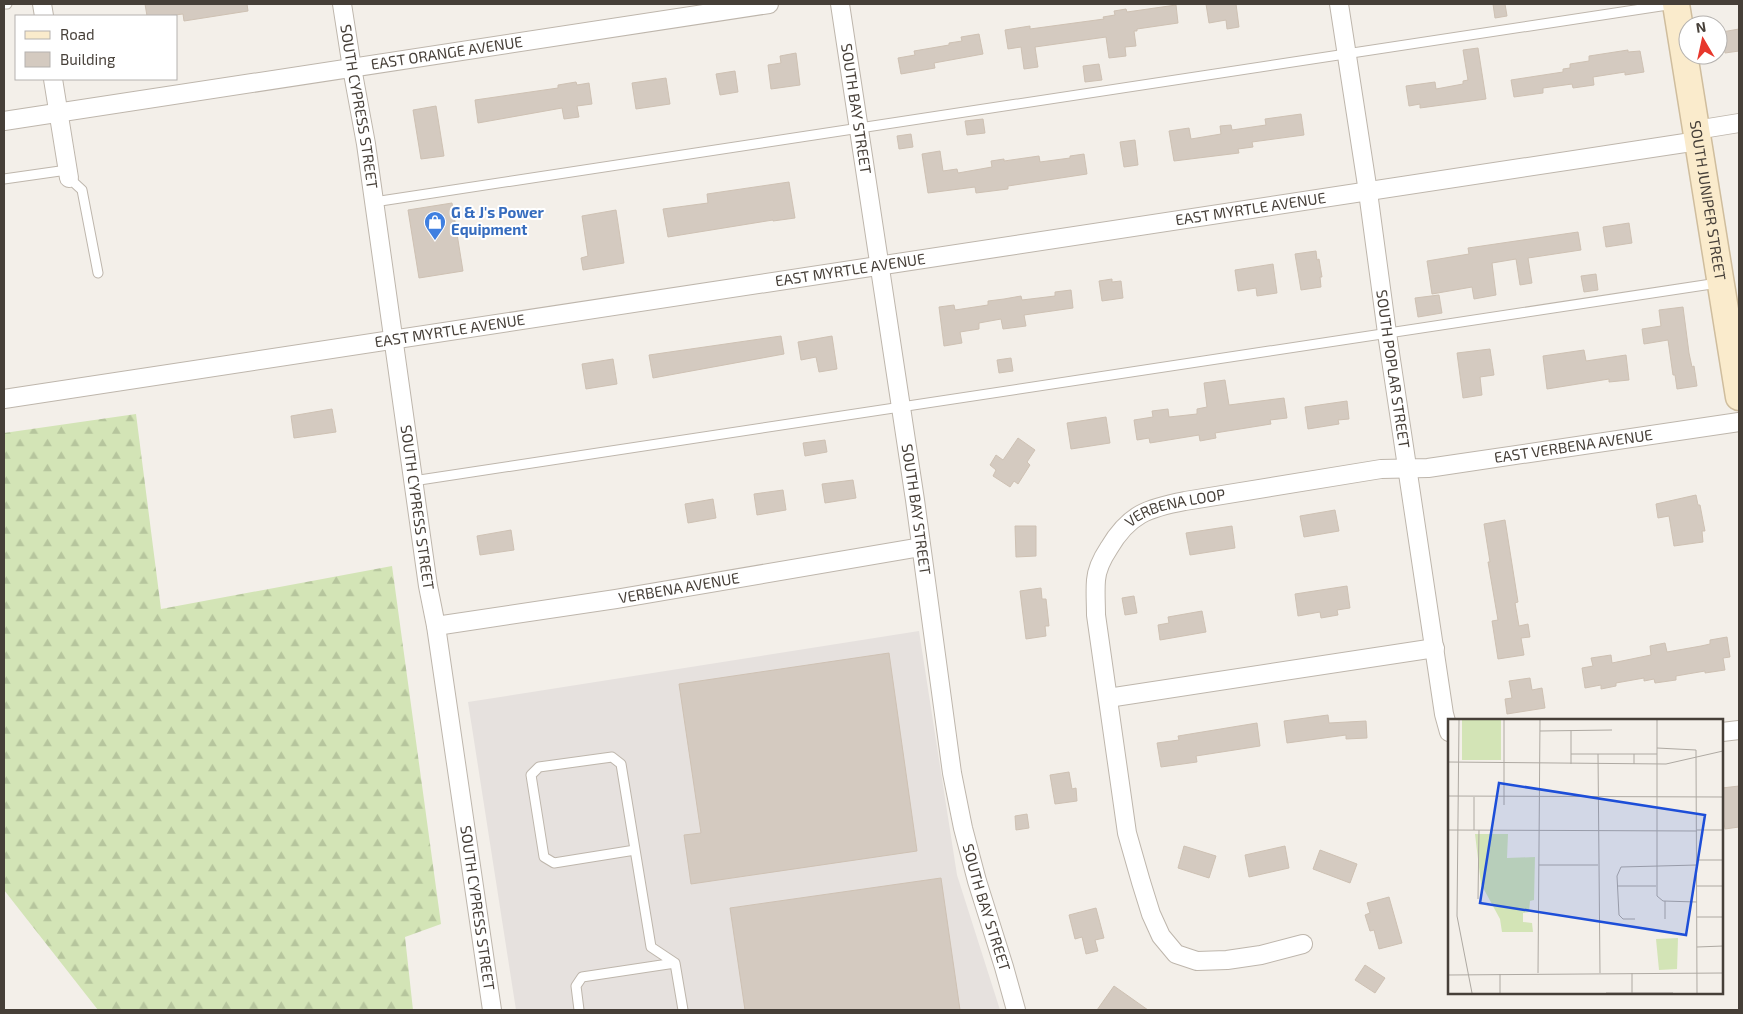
<svg xmlns="http://www.w3.org/2000/svg" width="1743" height="1014" font-family="'Exo 2',sans-serif">
  <defs>
    <pattern id="forest-firs" width="22" height="20" patternUnits="userSpaceOnUse" patternTransform="scale(1.25)"><rect width="22" height="20" fill="#d3e4b6"/><path d="M5 1l3.5 6h-7zM16 11l3.5 6h-7z" fill="#b6c59d"/></pattern>
  </defs>
  <rect width="100%" height="100%" fill="#f3efe9"/>
  <path fill="#e6e1de" d="M919,631L957,875L1000,1010H516L468,702Z"/>
  <path fill="url(#forest-firs)" d="M136,414L161,609L392,566L441,924L405,937L413,1010H98L4,890V433Z"/>
  <path fill="#d4cac0" stroke="#cec1b3" d="M145,4H247L248,11L184,21L183,14L167,16H147Z
    M1206,4H1236L1239,27L1227,29L1226,20L1209,23Z
    M1493,4H1505L1507,16L1495,18Z
    M1176,5L1178,23L1137,29V31H1134L1136,46L1125,47L1126,56L1109,58L1106,37L1035,47L1038,67L1024,69L1021,47L1008,49L1005,30L1030,26V29L1104,19L1103,17L1115,15L1114,11L1126,9L1127,12Z
    M1739,29V51L1725,53L1722,32Z
    M979,34L983,54L934,63L935,68L901,74L898,58L915,55L914,51L949,45V43L962,41L961,37Z
    M1478,48L1486,99L1420,108V104L1409,106L1406,86L1435,82L1436,89L1463,84V81L1468,80L1463,50Z
    M1628,50V52L1640,51L1644,72L1625,75V72L1593,77L1594,85L1573,88L1572,84L1543,88V93L1514,97L1511,80L1563,72V69L1570,68V64L1589,61V56Z
    M796,53L800,85L771,89L768,65L781,63L780,56Z
    M1099,64L1102,80L1085,82L1083,66Z
    M735,71L738,92L720,95L716,74Z
    M666,78L670,104L636,109L632,83Z
    M576,82L577,85L589,83L592,104L577,106L579,117L564,119L562,108L478,123L475,100L558,88V85Z
    M436,106L444,156L421,159L413,110Z
    M1301,114L1304,135L1252,142L1253,147L1238,149L1239,153L1174,161L1169,131L1189,128L1191,139L1221,134L1220,126L1231,125L1232,130L1266,125L1265,119Z
    M983,119L985,133L967,135L965,121Z
    M911,134L913,147L899,149L897,136Z
    M1135,140L1138,165L1124,167L1120,142Z
    M940,151L943,171L957,169L958,173L992,167L991,161L1004,159V161L1039,156L1040,162L1070,158V156L1084,154L1087,174L1008,186V189L976,193L975,187L928,193L922,154Z
    M789,182L795,218L773,221V220L668,237L663,209L708,203L707,194Z
    M452,203L463,271L419,278L408,210Z
    M616,210L624,263L583,270L581,258L588,256L582,216Z
    M1629,223L1632,243L1606,247L1603,227Z
    M1578,232L1581,250L1528,258L1532,283L1520,285L1516,259L1492,263L1496,295L1474,299L1472,287L1432,294L1427,261L1469,254L1468,248Z
    M1316,251L1317,260L1319,259L1322,277H1320L1321,287L1301,290L1295,254Z
    M1273,264L1277,293L1257,296L1256,288L1238,291L1235,270Z
    M1596,274L1598,290L1584,292L1581,276Z
    M1112,279V282L1121,281L1123,298L1102,301L1099,281Z
    M1071,290L1073,308L1024,315L1026,326L1003,329L1001,319L979,323V329L960,332L962,343L944,346L939,307L954,305L955,310L988,305V301L1004,299L1021,296L1022,300L1055,296V292Z
    M1439,295L1442,313L1418,317L1415,298Z
    M1683,307L1689,353L1692,367L1694,366L1697,386L1677,389L1675,375H1673L1668,340L1644,344L1642,329L1661,326L1659,310Z
    M781,336L784,354L653,378L649,355Z
    M832,336L837,369L819,372L816,357L801,360L798,342Z
    M1490,349L1494,375L1480,377L1482,395L1463,398L1457,353Z
    M1584,350L1586,361L1626,355L1629,380L1609,382V379L1547,389L1543,356Z
    M1011,358L1013,371L999,373L997,360Z
    M613,359L617,384L586,389L582,364Z
    M1225,380L1229,405L1284,398L1287,418L1270,420L1271,424L1215,433L1216,438L1200,441L1199,435L1150,443L1149,438L1137,440L1134,420L1153,417L1152,411L1168,409L1169,417L1197,414V409L1207,407L1204,383Z
    M1347,401L1349,419L1338,420L1339,424L1308,429L1305,407Z
    M332,409L336,432L294,438L291,416Z
    M1106,417L1110,443L1071,449L1067,423Z
    M1018,438L1035,450L1027,462L1030,465L1018,484L1014,481L1010,487L993,476L996,470L990,465L996,455L1003,460Z
    M825,440L827,452L805,456L803,443Z
    M853,480L856,498L825,503L822,484Z
    M783,490L786,510L757,515L754,494Z
    M1696,495L1698,505H1700L1705,531H1702L1703,542L1674,546L1669,516L1658,518L1656,504Z
    M713,499L716,518L688,523L685,504Z
    M1335,510L1339,531L1304,537L1300,516Z
    M1505,520L1518,602L1515,603L1519,626L1528,624L1530,637L1521,638L1524,655L1498,659L1492,621L1498,620L1488,562H1490L1484,524Z
    M1015,526H1036V556L1016,557Z
    M1232,526L1235,548L1190,555L1186,533Z
    M511,530L514,550L480,555L477,536Z
    M1347,586L1350,608L1337,610L1338,615L1321,618L1320,612L1298,616L1295,594Z
    M1041,588L1042,599H1046L1049,626H1045L1046,636L1026,639L1020,591Z
    M1134,596L1137,613L1125,615L1122,598Z
    M1202,611L1206,632L1160,640L1158,625L1169,623L1168,617Z
    M1727,637L1730,657L1723,658L1725,670L1705,673V671L1676,676V680L1655,683L1654,679L1644,681V678L1616,683V686L1601,689V685L1585,688L1582,668L1593,666L1591,658L1611,655L1612,663L1651,655L1650,646L1665,643L1667,652L1701,646L1710,644V640Z
    M889,653L917,851L691,884L684,835L701,833L679,684Z
    M1530,678L1532,690L1542,688L1545,708L1507,714L1505,699L1512,698L1509,681Z
    M1328,715L1329,723L1366,721L1367,738L1346,739V735L1287,743L1284,721Z
    M1257,723L1260,746L1196,756L1197,762L1161,767L1157,743L1179,740L1178,736Z
    M1069,772L1072,789L1076,788L1077,801L1055,804L1050,775Z
    M1739,786V827L1725,829L1722,811V788Z
    M1027,814L1029,828L1016,830L1015,816Z
    M1184,846L1216,856L1209,878L1178,868Z
    M1285,846L1289,868L1249,877L1245,855Z
    M1320,850L1357,864L1350,883L1313,869Z
    M941,878L960,1010H745L730,908Z
    M1389,897L1402,943L1379,949L1374,930L1370,931L1365,915L1370,913L1367,903Z
    M1096,908L1104,938L1095,940L1098,951L1086,954L1082,937L1075,939L1069,915Z
    M1365,965L1385,978L1375,993L1355,980Z
    M1114,986L1148,1010H1097Z"/>
  <g fill="none" stroke-linecap="round" stroke-linejoin="round">
    <g stroke="#beb6ac" stroke-width="11">
      <path id="lane" d="M4,4H7
        M69,178L82,190L98,273
        M4,179L67,170
        M374,202L1674,4
        M413,481L1718,283
        M635,850L554,863L544,857L531,775L539,767L612,757L621,764L651,947L675,963L683,1010
        M579,1010L576,986L582,977L675,963"/>
    </g>
    <g stroke="#beb6ac" stroke-width="20">
      <g id="street">
        <path d="M42,4L44,16"/>
        <path id="s1" d="M342,4L352,68L366,144L428,586L436,626L492,1010"/>
        <path id="s2" d="M840,4L915,500L952,773L963,828L977,881L1004,967L1016,1010"/>
        <path id="s3" d="M1339,4L1368,192L1387,333L1444,714L1449,732"/>
        <path d="M53,79L69,178"/>
        <path id="s4" d="M4,121L769,4"/>
        <path d="M1696,130L1739,123"/>
        <path id="s5" d="M4,399L1698,141"/>
        <path id="s6" d="M436,626L616,599L921,547"/>
        <path d="M1108,698L1435,648"/>
        <path d="M1722,732L1739,730"/>
        <path id="s7" d="M1303,944L1261,955L1227,960L1197,961L1176,954L1161,936L1151,914L1141,882L1127,833L1096,615C1096,603 1095,591 1096,580C1097,568 1103,557 1109,548C1129,514 1148,508 1185,501L1381,469L1428,468L1739,422"/>
      </g>
    </g>
    <g stroke="#cfbd9d" stroke-width="29">
      <g id="secondary">
        <path id="s8" d="M1676,4L1739,397"/>
      </g>
    </g>
    <use href="#lane" stroke="#fff" stroke-width="9"/>
    <use href="#street" stroke="#fff" stroke-width="18"/>
    <use href="#secondary" stroke="#faebcc" stroke-width="26"/>
  </g>
  <defs>
    <g id="shop-pin" transform="scale(1.125)"><path d="M0 17L-7.5 6A9.5 9.5 0 1 1 7.5 6Z" fill="#3f7fe0" stroke="#fff"/><path d="M-5-2.5h2.3a2.7 3.5 0 0 1 5.4 0H5L5.5 6h-11ZM-1.5-2.5h3a1.5 2.3 0 0 0-3 0Z" fill="#fff"/></g>
  </defs>
  <g fill-rule="evenodd">
    <use href="#shop-pin" x="435" y="222"/>
  </g>
  <g text-anchor="middle" stroke-width="4" stroke-linejoin="round" paint-order="stroke">
    <g font-size="15" fill="#463f38" stroke="#fff">
      <text dy="5" stroke="none"><textPath href="#s4" startOffset="448">EAST ORANGE AVENUE</textPath></text>
      <text dy="5" stroke="none"><textPath href="#s1" startOffset="104">SOUTH CYPRESS STREET</textPath></text>
      <text dy="5" stroke="none"><textPath href="#s2" startOffset="106">SOUTH BAY STREET</textPath></text>
      <text dy="5" stroke="none"><textPath href="#s8" startOffset="199">SOUTH JUNIPER STREET</textPath></text>
      <text dy="5" stroke="none"><textPath href="#s5" startOffset="1261">EAST MYRTLE AVENUE</textPath></text>
      <text dy="5" stroke="none"><textPath href="#s5" startOffset="856">EAST MYRTLE AVENUE</textPath></text>
      <text dy="5" stroke="none"><textPath href="#s5" startOffset="451">EAST MYRTLE AVENUE</textPath></text>
      <text dy="5" stroke="none"><textPath href="#s3" startOffset="369">SOUTH POPLAR STREET</textPath></text>
      <text dy="5" stroke="none"><textPath href="#s7" startOffset="1038">EAST VERBENA AVENUE</textPath></text>
      <text dy="5" stroke="none"><textPath href="#s1" startOffset="509">SOUTH CYPRESS STREET</textPath></text>
      <text dy="5" stroke="none"><textPath href="#s2" startOffset="511">SOUTH BAY STREET</textPath></text>
      <text dy="5" stroke="none"><textPath href="#s7" startOffset="634">VERBENA LOOP</textPath></text>
      <text dy="5" stroke="none"><textPath href="#s6" startOffset="246">VERBENA AVENUE</textPath></text>
      <text dy="5" stroke="none"><textPath href="#s1" startOffset="914">SOUTH CYPRESS STREET</textPath></text>
      <text dy="5" stroke="none"><textPath href="#s2" startOffset="916">SOUTH BAY STREET</textPath></text>
    </g>
    <g font-size="15" font-weight="bold" fill="#366cbe" stroke="#fff" text-anchor="start">
      <text x="451" y="218">G &amp; J's Power<tspan x="451" dy="17">Equipment</tspan></text>
    </g>
  </g>
  <g transform="translate(1448 719)">
    <rect width="275" height="275" fill="#f3efe9"/>
    <path d="M27,115H60L59,139L87,138L86,181L82,182L81,193L75,194V203L84,204L85,213H54L52,200L33,165ZM230,219L229,250L211,251L208,220Z" fill="#d3e4b6"/>
    <path d="M14,1H53V41H14Z" fill="#d3e4b6"/>
    <path fill="none" stroke="#aea9a2" stroke-width="1" d="M11,1L9,197L24,274M56,1V86M209,1V177L215,182L249,183M92,12L164,11M209,29L248,31L249,274M123,35H186M150,35L152,254M0,43L218,45L275,32M123,45V11M186,45V35H209M0,77L275,78M0,111L249,112M26,111V78M249,111H275M249,141H275M91,146H150M169,167H208M249,167H275M30,180L31,111M249,198H275M187,200H175L171,196L169,157L173,148L249,146M217,200V182M249,228L275,227M90,254L92,1M184,254V274M52,255V274M0,256L275,254M158,274H225"/>
    <path fill="#1d4ed8" fill-opacity="0.15" stroke="#1d4ed8" stroke-width="2.5" d="M51,64L257,96L238,216L32,184Z"/>
    <rect width="275" height="275" fill="none" stroke="#463f38" stroke-width="2.5"/>
  </g>
  <rect width="1743" height="1014" fill="none" stroke="#463f38" stroke-width="10"/>
  <rect x="15" y="15" width="162" height="65" fill="#ffffff" stroke="#b5b2af"/>
  <rect x="25" y="31" width="25" height="8" fill="#faebcc" stroke="#b5b2af"/>
  <text x="60" y="40" font-size="15" fill="#463f38">Road</text>
  <rect x="25" y="52" width="25" height="15" fill="#d4cac0" stroke="#b5b2af"/>
  <text x="60" y="65" font-size="15" fill="#463f38">Building</text>
  <g transform="translate(1703 40) rotate(351)"><circle r="24" fill="#ffffff" stroke="#b5b2af"/>
  <path d="M0-4L9 19L0 12L-9 19Z" fill="#e7372c"/>
  <text y="-8" font-size="14" font-weight="bold" text-anchor="middle" fill="#463f38">N</text>
  </g>
</svg>
